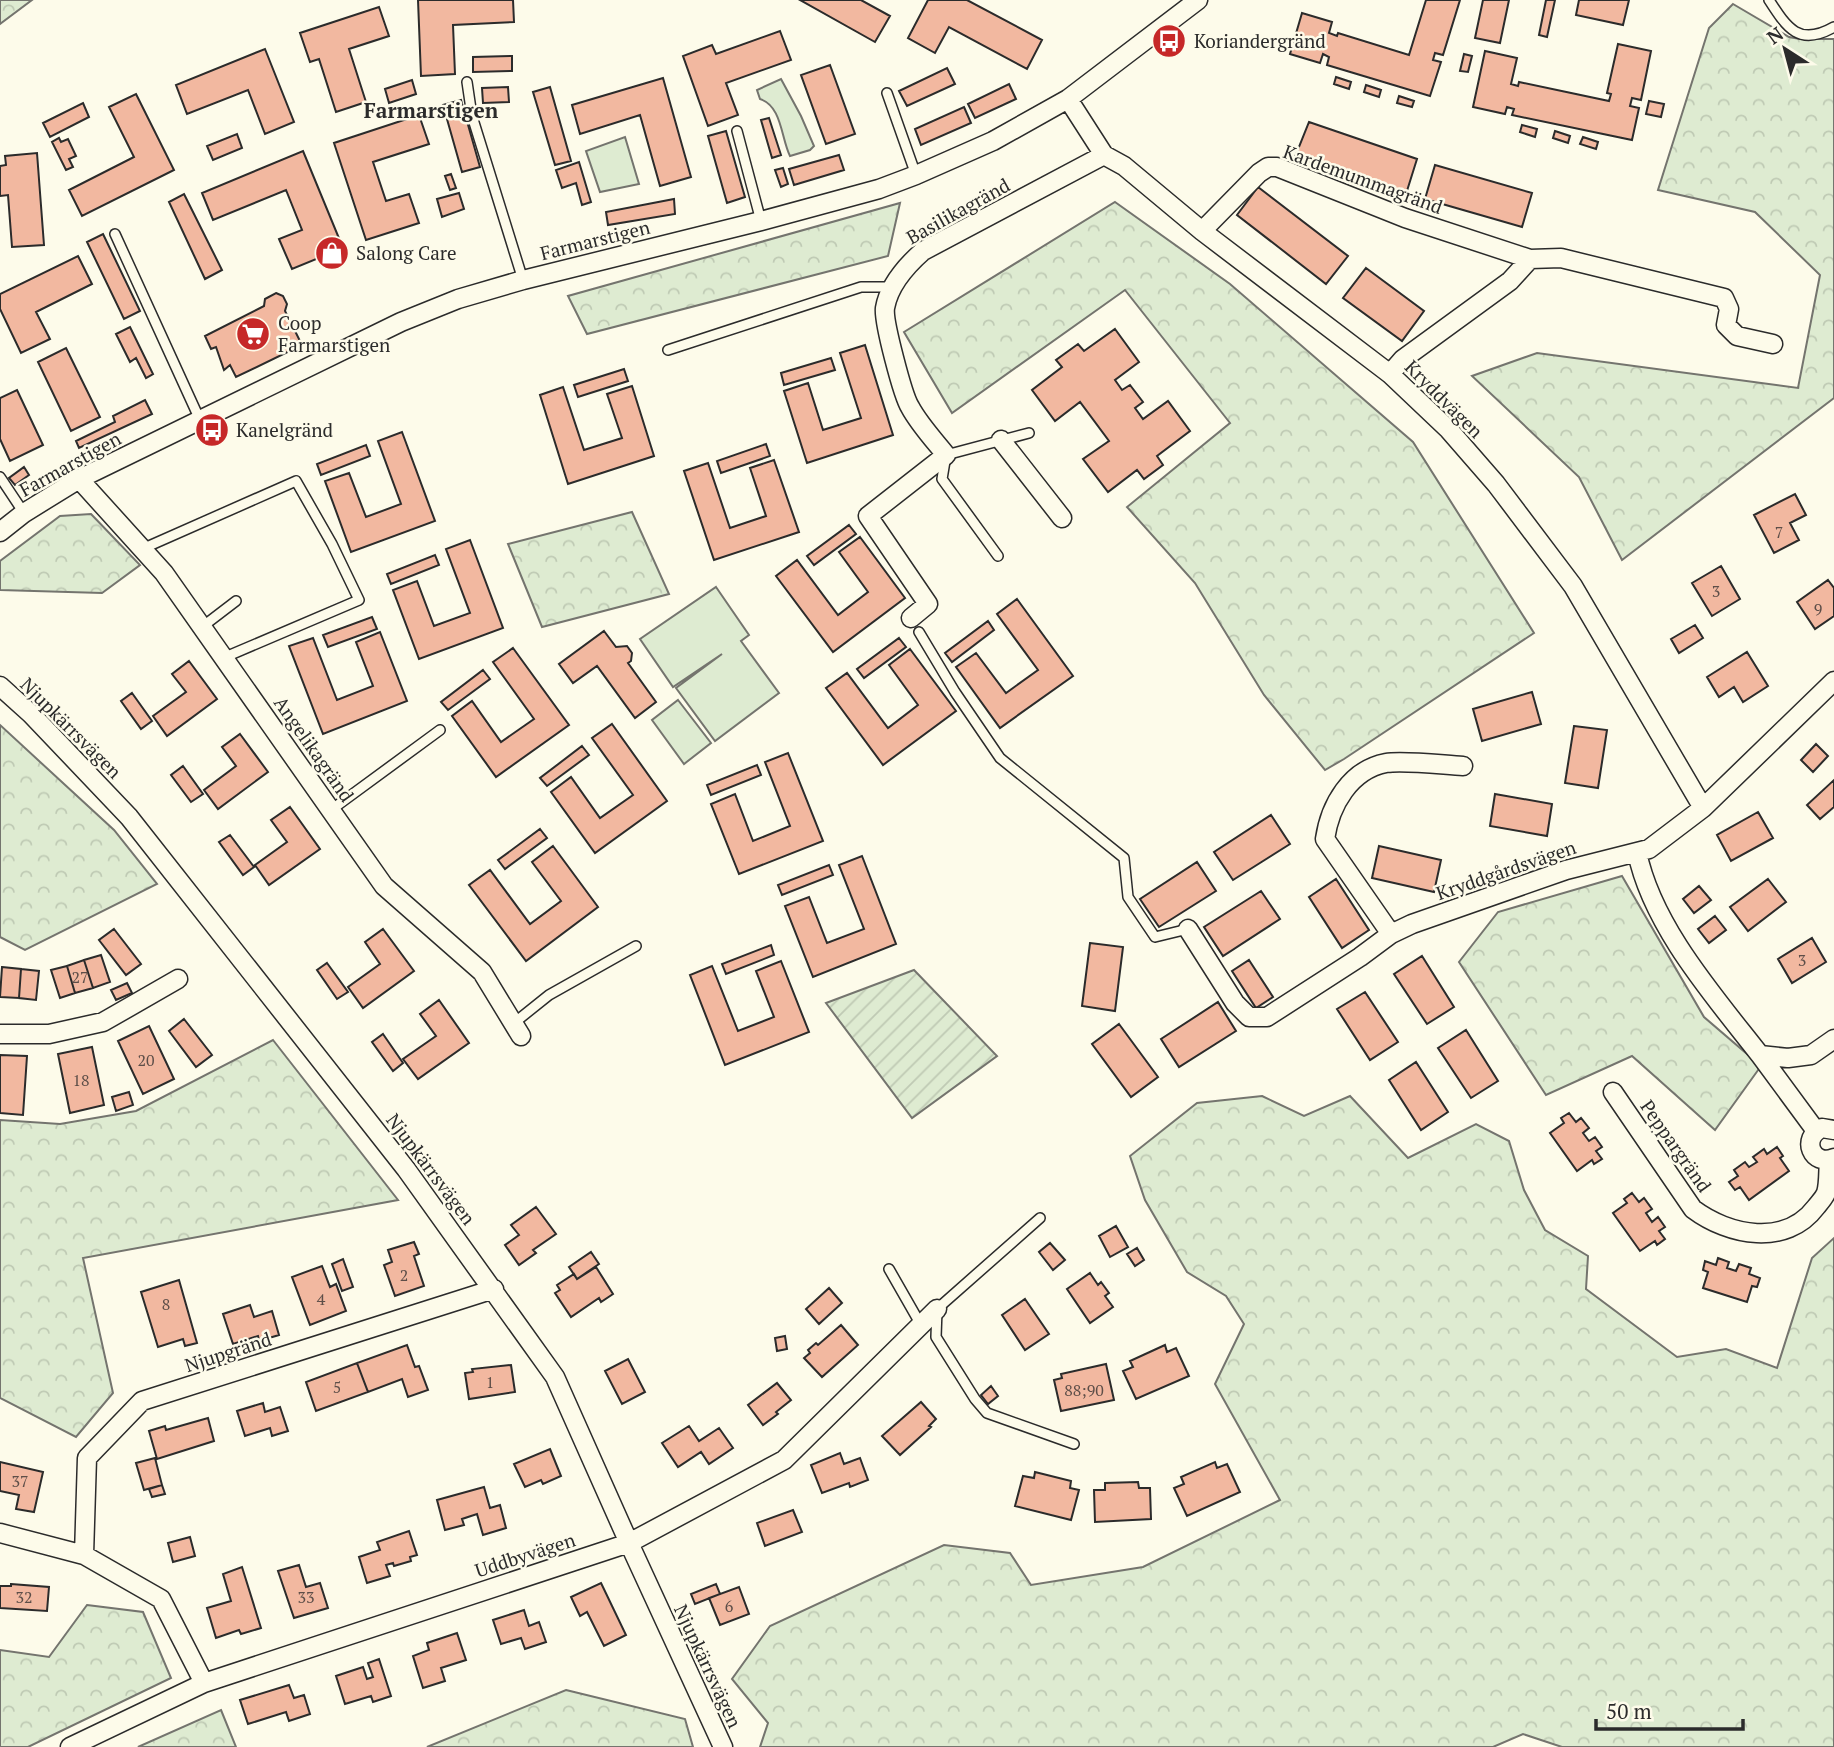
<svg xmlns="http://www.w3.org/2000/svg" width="1834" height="1747" font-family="'PT Serif',serif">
  <defs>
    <pattern id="forest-crowns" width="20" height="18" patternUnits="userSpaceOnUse" patternTransform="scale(1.75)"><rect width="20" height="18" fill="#deebd1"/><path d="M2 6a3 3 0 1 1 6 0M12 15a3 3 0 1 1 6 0" fill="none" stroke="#bfcab4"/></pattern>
    <pattern id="garden-furrows" width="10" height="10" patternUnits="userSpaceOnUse" patternTransform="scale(1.75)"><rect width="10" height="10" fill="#deebd1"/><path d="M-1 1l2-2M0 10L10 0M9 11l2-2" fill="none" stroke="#bfcab4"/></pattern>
  </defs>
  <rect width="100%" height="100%" fill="#fdfbea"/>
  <path fill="url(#forest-crowns)" stroke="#74746e" stroke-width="2" d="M0,0H32L0,24Z
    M1733,4L1789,37L1800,39H1834V398L1622,560L1579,477L1472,376L1537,353L1798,388L1820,275L1755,212L1658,190L1709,28Z
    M1115,202L1230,284L1413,442L1534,633L1344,759L1325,770L1264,695L1195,583L1127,507L1230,423L1125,290L952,413L904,332Z
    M900,203L888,256L587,334L568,296Z
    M632,512L669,594L542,627L508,544Z
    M91,514L140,565L102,593L0,590V561L60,516Z
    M0,725L114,830L157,884L25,950L0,937Z
    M1622,876L1704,1017L1761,1066L1715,1130L1632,1056L1546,1095L1459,962L1498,912Z
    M273,1040L398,1200L83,1258L113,1393L76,1437L0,1398V1120L60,1124L136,1111Z
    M1262,1096L1304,1116L1350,1096L1408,1158L1476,1124L1509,1141L1524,1190L1545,1230L1588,1256L1586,1289L1677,1357L1726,1349L1777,1368L1812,1258L1834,1238V1747H1562L1523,1734L1493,1747H760L768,1723L732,1679L770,1626L944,1545L1010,1553L1031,1585L1143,1567L1280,1500L1215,1384L1244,1324L1226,1296L1187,1272L1145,1200L1130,1156L1197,1103Z
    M87,1605L143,1612L171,1678L28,1747H0V1650L49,1657Z
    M566,1690L685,1719L693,1747H427Z
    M221,1710L236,1747H138Z"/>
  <path fill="#deebd1" stroke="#74746e" stroke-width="2" d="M781,79L801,116L814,146L810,150L790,156C781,138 782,106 760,99L757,90Z
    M625,137L639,184L600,192L586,151Z
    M716,587L749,635L741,641L779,693L715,741L676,688L722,654L673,687L640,639Z
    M678,700L711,743L684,764L652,720Z"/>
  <path fill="url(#garden-furrows)" stroke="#74746e" stroke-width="2" d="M914,970L997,1056L912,1118L826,1003Z"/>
  <path fill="#f2b8a0" stroke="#2b2b2b" stroke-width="2" d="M418,0H513L514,22L453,25L455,74L421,76Z
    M800,0H861L890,16L875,42Z
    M928,0H967L1042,40L1027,69L949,27L935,53L908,38Z
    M1426,0H1460L1443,55L1435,53L1433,60L1441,62L1430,96L1327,65L1329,57L1323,54L1320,63L1290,54L1302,13L1332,22L1329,33L1337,36L1338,33L1409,55Z
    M1483,0H1509L1500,43L1475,38Z
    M1546,0H1555L1547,37L1539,35Z
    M1579,0H1629L1623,25L1576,15Z
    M379,7L389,36L349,49L366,102L336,112L319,59L310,62L300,33Z
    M780,31L791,60L726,83L738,115L708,126L683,56L712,45L716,54Z
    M1618,44L1651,51L1641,100L1632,98L1630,106L1639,108L1632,140L1512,115L1514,109L1507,107L1505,114L1473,107L1485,51L1517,58L1511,84L1518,86L1519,82L1609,101L1611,94L1607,93Z
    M265,49L294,122L265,134L248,90L187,114L176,85Z
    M1464,54L1472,56L1468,72L1460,71Z
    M512,56V71L473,72V57Z
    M830,65L855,134L826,144L801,75Z
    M947,68L955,84L907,106L899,91Z
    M1336,77L1351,82L1349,89L1334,84Z
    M663,78L691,177L660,186L640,115L580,134L572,105Z
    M412,80L416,94L389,103L385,89Z
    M1009,84L1016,99L975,118L968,104Z
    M1366,85L1381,90L1379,97L1364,92Z
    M508,87L509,102L483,103L482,88Z
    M550,87L571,161L555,165L533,92Z
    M136,94L174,170L82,216L69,190L134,157L109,107Z
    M1399,96L1414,101L1412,107L1397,103Z
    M461,100L480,167L462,172L443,105Z
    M1649,101L1664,104L1661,117L1646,114Z
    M83,103L89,117L50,137L43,123Z
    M964,107L971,123L921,145L915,129Z
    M419,115L429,144L373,162L386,201L409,194L419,223L366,240L334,143Z
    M769,118L781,155L772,158L761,120Z
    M1309,122L1417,159L1406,194L1295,157Z
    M1522,125L1537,129L1535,137L1520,132Z
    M726,131L745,197L727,203L708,136Z
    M1555,131L1570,136L1568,143L1553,138Z
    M237,134L242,148L213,160L207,146Z
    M1583,137L1598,142L1596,149L1580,144Z
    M59,138L61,142L68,139L76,156L69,159L73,167L66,170L52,142Z
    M303,151L343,248L292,269L279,239L302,230L286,190L213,220L202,193Z
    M37,153L44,245L12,247L8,195L0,196V166L6,165L5,156Z
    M839,155L844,170L794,185L789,169Z
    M579,162L591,202L582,205L576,183L562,188L556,170Z
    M1435,165L1532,193L1522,227L1425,199Z
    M783,168L788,184L781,187L775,170Z
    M451,174L456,188L450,190L445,176Z
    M1258,187L1348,256L1326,284L1237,215Z
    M459,193L464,209L442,217L437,199Z
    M184,194L222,270L205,279L169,202Z
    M674,199L675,214L608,225L606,212Z
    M103,234L140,311L124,319L87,242Z
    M78,256L92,284L36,312L50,339L21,353L0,309V294Z
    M1366,268L1424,311L1402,341L1343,298Z
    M276,293L283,296L287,304L285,311L302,345L236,377L230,365L224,370L216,347L211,349L205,336L264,306L265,299Z
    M130,327L153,374L146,378L136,358L130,362L116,334Z
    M1115,329L1139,362L1115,380L1122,390L1130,385L1143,402L1135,408L1143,419L1168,401L1190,431L1157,456L1163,465L1144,479L1137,470L1108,492L1083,459L1109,441L1080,402L1055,421L1032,390L1062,367L1056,360L1078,344L1084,351Z
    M865,345L893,435L807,463L784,391L808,383L823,430L861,418L840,353Z
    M66,348L100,417L71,431L38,362Z
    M831,358L835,370L784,385L781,373Z
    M624,369L628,381L578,397L574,385Z
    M632,386L654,456L568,484L540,395L563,387L584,450L622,438L607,394Z
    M17,390L43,445L10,461L0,439V398Z
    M145,400L152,414L79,448L76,441L115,422L113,416Z
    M402,432L435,521L351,552L325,481L349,473L366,517L401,504L378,441Z
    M766,444L770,456L721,473L717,461Z
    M366,445L370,456L321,475L317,464Z
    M774,460L799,532L714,560L684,471L708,463L730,528L766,516L750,468Z
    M24,467L29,475L15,485L9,478Z
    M1795,494L1806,515L1790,523L1799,540L1774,553L1754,515Z
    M849,525L856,534L814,565L807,556Z
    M860,537L905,598L833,652L776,576L797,560L838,615L868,592L839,552Z
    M470,540L503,628L419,659L393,590L417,581L434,626L470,613L446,549Z
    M435,555L439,565L391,584L387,574Z
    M1721,566L1740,599L1712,616L1692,583Z
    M1828,580L1834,588V616L1815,629L1797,602Z
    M1017,599L1073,676L1000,728L956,667L976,653L1006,693L1038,670L997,614Z
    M372,617L377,629L328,647L323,635Z
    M988,621L994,630L952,662L945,653Z
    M1695,625L1703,638L1679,653L1671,639Z
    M604,631L616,647L627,646L632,653L631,661L628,663L656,702L635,718L597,666L573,683L559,664Z
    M380,632L407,701L323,734L289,646L313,638L337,700L373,686L356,642Z
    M899,638L906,647L864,678L857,669Z
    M513,648L569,725L496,777L452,716L472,701L501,742L534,719L493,662Z
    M910,649L956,711L883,765L826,688L847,673L888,728L918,705L889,665Z
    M1747,652L1768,686L1743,702L1734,687L1719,697L1707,677Z
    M189,661L217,699L167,736L153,716L186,692L172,674Z
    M483,670L490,679L448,710L441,702Z
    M1532,692L1541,724L1482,741L1473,709Z
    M132,693L152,721L141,729L121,701Z
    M612,724L667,801L595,853L551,792L571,777L600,818L633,795L592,738Z
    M1574,726L1607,730L1598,788L1565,783Z
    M240,734L268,772L218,809L204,790L236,766L222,747Z
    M1816,744L1828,756L1813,772L1801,760Z
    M582,746L589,755L547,786L540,778Z
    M788,753L823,841L739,874L711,804L735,794L753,841L790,826L765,762Z
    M757,765L761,775L711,795L707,785Z
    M183,766L203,794L191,802L171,775Z
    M1834,780V807L1820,819L1807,805Z
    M1495,794L1552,804L1547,836L1490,826Z
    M290,807L320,849L269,885L255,865L287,842L271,820Z
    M1758,812L1773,838L1731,861L1717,835Z
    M1271,815L1290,844L1233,880L1214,852Z
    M540,829L547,838L505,869L498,860Z
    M230,835L254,867L243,875L219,842Z
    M553,846L598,907L526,961L469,885L490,870L530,924L561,901L532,862Z
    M1379,846L1441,860L1434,892L1372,878Z
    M862,856L896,944L813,977L785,906L809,897L827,943L864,929L839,865Z
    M1197,862L1216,891L1159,927L1140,899Z
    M829,865L833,875L782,895L778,885Z
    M1336,879L1369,930L1342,948L1309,897Z
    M1768,879L1786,902L1748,931L1730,907Z
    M1699,886L1711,900L1694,913L1683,899Z
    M1261,891L1280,919L1223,956L1204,927Z
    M1715,916L1726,930L1709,943L1698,929Z
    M114,929L141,964L126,975L99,940Z
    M383,929L414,971L363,1008L348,987L380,964L365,942Z
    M1812,938L1826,962L1792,983L1778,959Z
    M1090,943L1123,947L1115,1011L1082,1006Z
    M771,945L774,955L726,974L722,964Z
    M101,955L110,982L93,988L84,960Z
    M1422,956L1454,1007L1427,1024L1394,974Z
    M84,960L93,988L75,993L67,966Z
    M1249,960L1273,997L1256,1008L1232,971Z
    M781,961L809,1032L725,1065L690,975L712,966L738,1031L774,1017L756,971Z
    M327,963L348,992L337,999L317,970Z
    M67,966L75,993L60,998L51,970Z
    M2,967L21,969L19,998L0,997Z
    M21,969L39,971L36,1000L19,998Z
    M127,983L132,993L116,1000L111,990Z
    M1365,992L1398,1042L1370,1060L1337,1009Z
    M439,1000L469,1043L418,1079L403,1059L436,1036L420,1014Z
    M1218,1002L1236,1031L1179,1067L1161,1039Z
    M184,1019L212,1055L196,1067L169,1031Z
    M1119,1024L1158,1077L1131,1097L1092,1044Z
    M149,1026L174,1079L143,1094L118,1041Z
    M1466,1030L1498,1081L1471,1098L1438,1048Z
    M383,1034L403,1063L393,1071L372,1042Z
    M92,1047L104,1105L70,1113L58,1054Z
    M0,1055L27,1056L23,1115L0,1113Z
    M1416,1062L1448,1112L1421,1130L1389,1080Z
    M129,1092L133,1105L116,1111L112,1097Z
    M1569,1113L1576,1122L1581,1118L1589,1128L1583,1133L1589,1141L1595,1137L1602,1147L1596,1151L1602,1159L1594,1164L1592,1160L1577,1171L1550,1133L1564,1123L1561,1118Z
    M1777,1147L1783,1156L1780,1158L1789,1171L1749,1200L1740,1187L1735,1190L1729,1182L1738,1176L1734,1170L1745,1162L1749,1167L1757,1162L1753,1157L1764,1149L1767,1154Z
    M1632,1193L1639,1202L1644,1198L1652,1209L1646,1213L1652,1222L1658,1217L1665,1227L1659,1231L1665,1239L1657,1245L1655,1241L1640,1251L1613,1213L1627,1203L1624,1199Z
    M536,1207L556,1234L533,1250L536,1253L519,1265L505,1245L519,1235L511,1225Z
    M1116,1226L1128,1247L1110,1257L1099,1236Z
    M414,1242L419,1254L414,1256L424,1286L395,1296L384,1265L392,1262L388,1250Z
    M1050,1243L1065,1260L1053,1270L1039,1252Z
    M1137,1248L1144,1260L1135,1266L1127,1254Z
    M591,1252L599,1264L577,1279L569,1267Z
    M1718,1258L1729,1262L1727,1268L1736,1271L1739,1264L1751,1268L1749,1274L1760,1278L1757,1287L1752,1286L1747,1302L1703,1288L1708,1272L1703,1270L1705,1261L1716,1265Z
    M343,1259L353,1287L342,1291L332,1264Z
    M322,1266L330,1287L336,1284L346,1311L310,1325L292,1277Z
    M596,1267L613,1294L601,1302L599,1298L571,1317L555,1293L560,1290L557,1285L574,1274L577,1279Z
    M1090,1273L1098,1285L1101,1282L1109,1293L1105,1296L1113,1307L1090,1323L1067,1289Z
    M179,1280L197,1343L185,1346L183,1339L158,1347L141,1292Z
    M829,1288L842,1303L819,1324L806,1309Z
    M1025,1299L1049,1334L1025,1350L1002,1315Z
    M250,1305L254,1317L272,1311L279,1335L259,1341L258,1336L233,1344L223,1314Z
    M841,1325L858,1345L822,1377L804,1358L810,1353L808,1350L816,1343L818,1345Z
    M785,1336L787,1349L777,1351L775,1338Z
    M407,1345L415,1367L419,1366L428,1390L408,1397L402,1379L368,1392L357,1363Z
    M1165,1345L1167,1352L1176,1348L1189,1376L1136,1399L1123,1371L1133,1367L1130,1361Z
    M628,1359L645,1392L622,1404L605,1371Z
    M357,1363L368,1392L316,1411L306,1382Z
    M1106,1364L1114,1400L1061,1411L1054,1380L1062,1378L1061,1374Z
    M511,1365L515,1392L469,1399L465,1373L473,1372L472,1369Z
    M777,1383L791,1400L776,1412L778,1414L763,1425L748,1405Z
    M991,1386L998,1396L988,1404L981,1395Z
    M921,1402L936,1419L929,1426L931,1427L900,1455L882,1436Z
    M263,1403L265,1412L280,1407L288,1431L272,1436L270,1428L245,1436L237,1411Z
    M208,1418L214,1441L157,1459L149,1431L165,1426L166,1430Z
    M689,1426L699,1441L719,1428L733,1448L709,1464L701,1452L678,1467L662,1443Z
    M550,1449L561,1476L543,1484L541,1480L525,1487L514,1464Z
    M840,1453L844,1464L860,1458L868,1480L850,1487L849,1483L822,1493L811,1465Z
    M155,1458L162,1485L144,1490L136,1463Z
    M0,1462L43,1472L34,1512L16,1509L19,1495L0,1491Z
    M1215,1462L1217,1468L1227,1464L1240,1492L1187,1516L1174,1488L1184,1484L1181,1477Z
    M1035,1472L1071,1481L1070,1488L1079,1490L1071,1520L1015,1506L1023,1476L1034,1478Z
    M1138,1482L1139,1488H1150L1151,1519L1095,1522L1094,1490H1105V1483Z
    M162,1485L165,1494L152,1497L149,1489Z
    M484,1487L490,1508L500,1505L506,1528L483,1535L477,1514L462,1519L464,1525L445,1530L437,1500Z
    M793,1510L802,1532L765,1546L757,1523Z
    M409,1531L417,1555L410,1557L411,1561L394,1566L393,1563L386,1565L390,1576L367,1583L359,1557L380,1550L377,1542Z
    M190,1537L195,1556L173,1562L168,1543Z
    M299,1565L306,1587L320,1583L328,1608L294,1618L278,1571Z
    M242,1567L261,1628L241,1634L239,1630L216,1638L207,1608L231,1601L223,1574Z
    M601,1583L626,1635L604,1646L587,1612L580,1616L571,1597Z
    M11,1584L49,1587L47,1611L0,1608V1586H11Z
    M716,1584L720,1594L695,1604L691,1594Z
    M739,1587L749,1614L720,1625L709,1598Z
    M524,1610L529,1626L539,1622L546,1642L525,1649L521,1638L501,1644L493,1620Z
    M457,1633L466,1660L441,1668L445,1681L423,1688L413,1656L429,1650L427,1643Z
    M379,1659L391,1696L373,1702L371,1696L345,1704L336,1676L363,1667L367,1679L373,1677L368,1663Z
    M289,1685L294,1698L304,1695L310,1714L289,1721L286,1712L248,1724L240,1700Z"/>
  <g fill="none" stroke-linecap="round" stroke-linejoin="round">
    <g stroke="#2b2b2b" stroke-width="12">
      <path id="lane" d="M1769,0C1787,28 1799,47 1834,27
        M467,82L472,116L523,280
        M887,93L916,175
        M737,131L761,221
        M115,234L200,420
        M668,350L861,287H892
        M0,477L24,513
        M142,549L296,481L332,544L359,600L223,658
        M998,556L942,479L946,455L1029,433
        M202,627L236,601
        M919,632L955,692L1000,758L1124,858L1128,897L1155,937L1188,929
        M331,810L440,730
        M514,1023L549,995L636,946
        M1040,1218L937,1309L936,1337L975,1399L987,1413L1074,1444
        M889,1269L921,1325"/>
    </g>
    <g stroke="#2b2b2b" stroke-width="21">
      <path id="street" d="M1068,99L1104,155L1124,166L1202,231L1390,374L1449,430L1496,484L1573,586L1703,808
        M1202,231L1259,173L1268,167H1277L1405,218L1530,259L1561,258L1724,298L1729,309L1726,325L1737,336L1773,344
        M1390,374L1403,359L1510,281L1530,259
        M1001,440L1062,518
        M79,479L164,573L384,886L482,972L521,1036
        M0,532L24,513L79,479L401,322L458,299L523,280L761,221L879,189L916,175L993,141L1068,99L1198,0
        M911,618L928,604L868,516L946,455C934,440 919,424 910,407C903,396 883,321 885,308C889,285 906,266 923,251L1104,155
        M0,686L31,714L129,817L406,1169L555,1377L629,1543L723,1747
        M1637,852C1652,926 1714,996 1760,1055L1788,1058L1811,1055L1834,1039
        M1188,929L1235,1003L1249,1017H1267L1360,957L1391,934L1412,924L1566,870L1649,849L1703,808L1834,681
        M1391,934L1325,839C1330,805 1350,770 1386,763C1403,760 1444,765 1463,766
        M0,1034H49L103,1022L178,979
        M1760,1055L1816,1131
        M1613,1092L1693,1209C1729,1236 1786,1247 1816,1207C1819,1203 1824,1198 1826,1193C1829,1184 1828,1170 1829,1160
        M1834,1130L1822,1128C1800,1138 1812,1167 1834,1158
        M0,1533L84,1555L161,1599L204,1683
        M84,1555L87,1458L142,1401L494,1289
        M70,1747L204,1683L629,1543L784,1460L937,1309"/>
    </g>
    <use href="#lane" stroke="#fdfbea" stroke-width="9"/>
    <use href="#street" stroke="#fdfbea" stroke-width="18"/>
  </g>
  <defs>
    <g id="bus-disc" transform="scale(1.75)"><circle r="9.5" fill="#c62828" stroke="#fdfbea"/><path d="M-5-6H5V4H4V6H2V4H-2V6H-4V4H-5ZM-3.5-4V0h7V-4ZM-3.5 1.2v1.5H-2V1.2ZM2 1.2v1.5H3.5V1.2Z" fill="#fff"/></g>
    <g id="shop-disc" transform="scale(1.75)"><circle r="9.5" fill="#c62828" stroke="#fdfbea"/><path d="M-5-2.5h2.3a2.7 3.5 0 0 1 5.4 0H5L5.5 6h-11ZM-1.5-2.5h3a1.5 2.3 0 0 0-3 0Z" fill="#fff"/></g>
    <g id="supermarket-disc" transform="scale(1.75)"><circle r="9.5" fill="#c62828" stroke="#fdfbea"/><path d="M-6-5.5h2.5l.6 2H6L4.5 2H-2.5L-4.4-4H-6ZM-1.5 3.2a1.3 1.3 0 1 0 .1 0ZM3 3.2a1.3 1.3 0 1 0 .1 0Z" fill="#fff"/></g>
  </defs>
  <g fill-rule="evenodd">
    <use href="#bus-disc" x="1169" y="41"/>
    <use href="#shop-disc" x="332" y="253"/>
    <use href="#supermarket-disc" x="253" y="334"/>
    <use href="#bus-disc" x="212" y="430"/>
  </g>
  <g text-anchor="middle" stroke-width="5" stroke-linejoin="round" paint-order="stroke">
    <g font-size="16" fill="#5d4e48">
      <text x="1779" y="538">7</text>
      <text x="1716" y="597">3</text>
      <text x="1818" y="615">9</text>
      <text x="1802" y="966">3</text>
      <text x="80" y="983">27</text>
      <text x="146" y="1066">20</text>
      <text x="81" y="1086">18</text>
      <text x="404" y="1281">2</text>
      <text x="321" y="1305">4</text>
      <text x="166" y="1310">8</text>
      <text x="490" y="1388">1</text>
      <text x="337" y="1393">5</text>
      <text x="1084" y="1396">88;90</text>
      <text x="20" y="1487">37</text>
      <text x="24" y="1603">32</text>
      <text x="306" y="1603">33</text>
      <text x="729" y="1612">6</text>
    </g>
    <g font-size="19" fill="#2b2b2b" stroke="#fdfbea" text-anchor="start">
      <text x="1194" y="48">Koriandergränd</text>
      <text x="356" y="260">Salong Care</text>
      <text x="278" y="330">Coop<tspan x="278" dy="22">Farmarstigen</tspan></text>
      <text x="236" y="437">Kanelgränd</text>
    </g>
    <g font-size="19" fill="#2b2b2b" stroke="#fdfbea">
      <text transform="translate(1363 179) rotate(20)" y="7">Kardemummagränd</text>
      <text transform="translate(958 211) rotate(-29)" y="7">Basilikagränd</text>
      <text transform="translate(595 240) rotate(-14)" y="7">Farmarstigen</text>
      <text transform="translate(1444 399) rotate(45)" y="7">Kryddvägen</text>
      <text transform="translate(70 464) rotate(-29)" y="7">Farmarstigen</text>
      <text transform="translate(71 728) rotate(45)" y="7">Njupkärrsvägen</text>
      <text transform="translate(314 749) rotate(55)" y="7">Angelikagränd</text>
      <text transform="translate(1506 870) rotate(-19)" y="7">Kryddgårdsvägen</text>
      <text transform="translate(1676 1146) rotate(55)" y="7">Peppargränd</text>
      <text transform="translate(431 1169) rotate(53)" y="7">Njupkärrsvägen</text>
      <text transform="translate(228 1352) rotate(-18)" y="7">Njupgränd</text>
      <text transform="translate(525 1555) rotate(-18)" y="7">Uddbyvägen</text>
      <text transform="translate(708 1666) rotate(65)" y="7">Njupkärrsvägen</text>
    </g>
    <g font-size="21" font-weight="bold" fill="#2b2b2b" stroke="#fdfbea">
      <text x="431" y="118">Farmarstigen</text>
    </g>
  </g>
  <g transform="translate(1785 49) rotate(324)" stroke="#fdfbea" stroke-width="5" paint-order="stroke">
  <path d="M0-5L12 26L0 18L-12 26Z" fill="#2b2b2b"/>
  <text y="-10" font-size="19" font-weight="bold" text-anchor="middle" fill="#2b2b2b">N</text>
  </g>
  <path d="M1596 1719v10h147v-10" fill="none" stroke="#2b2b2b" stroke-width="3.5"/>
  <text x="1606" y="1719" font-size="21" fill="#2b2b2b" stroke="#fdfbea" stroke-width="5" paint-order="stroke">50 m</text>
</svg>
